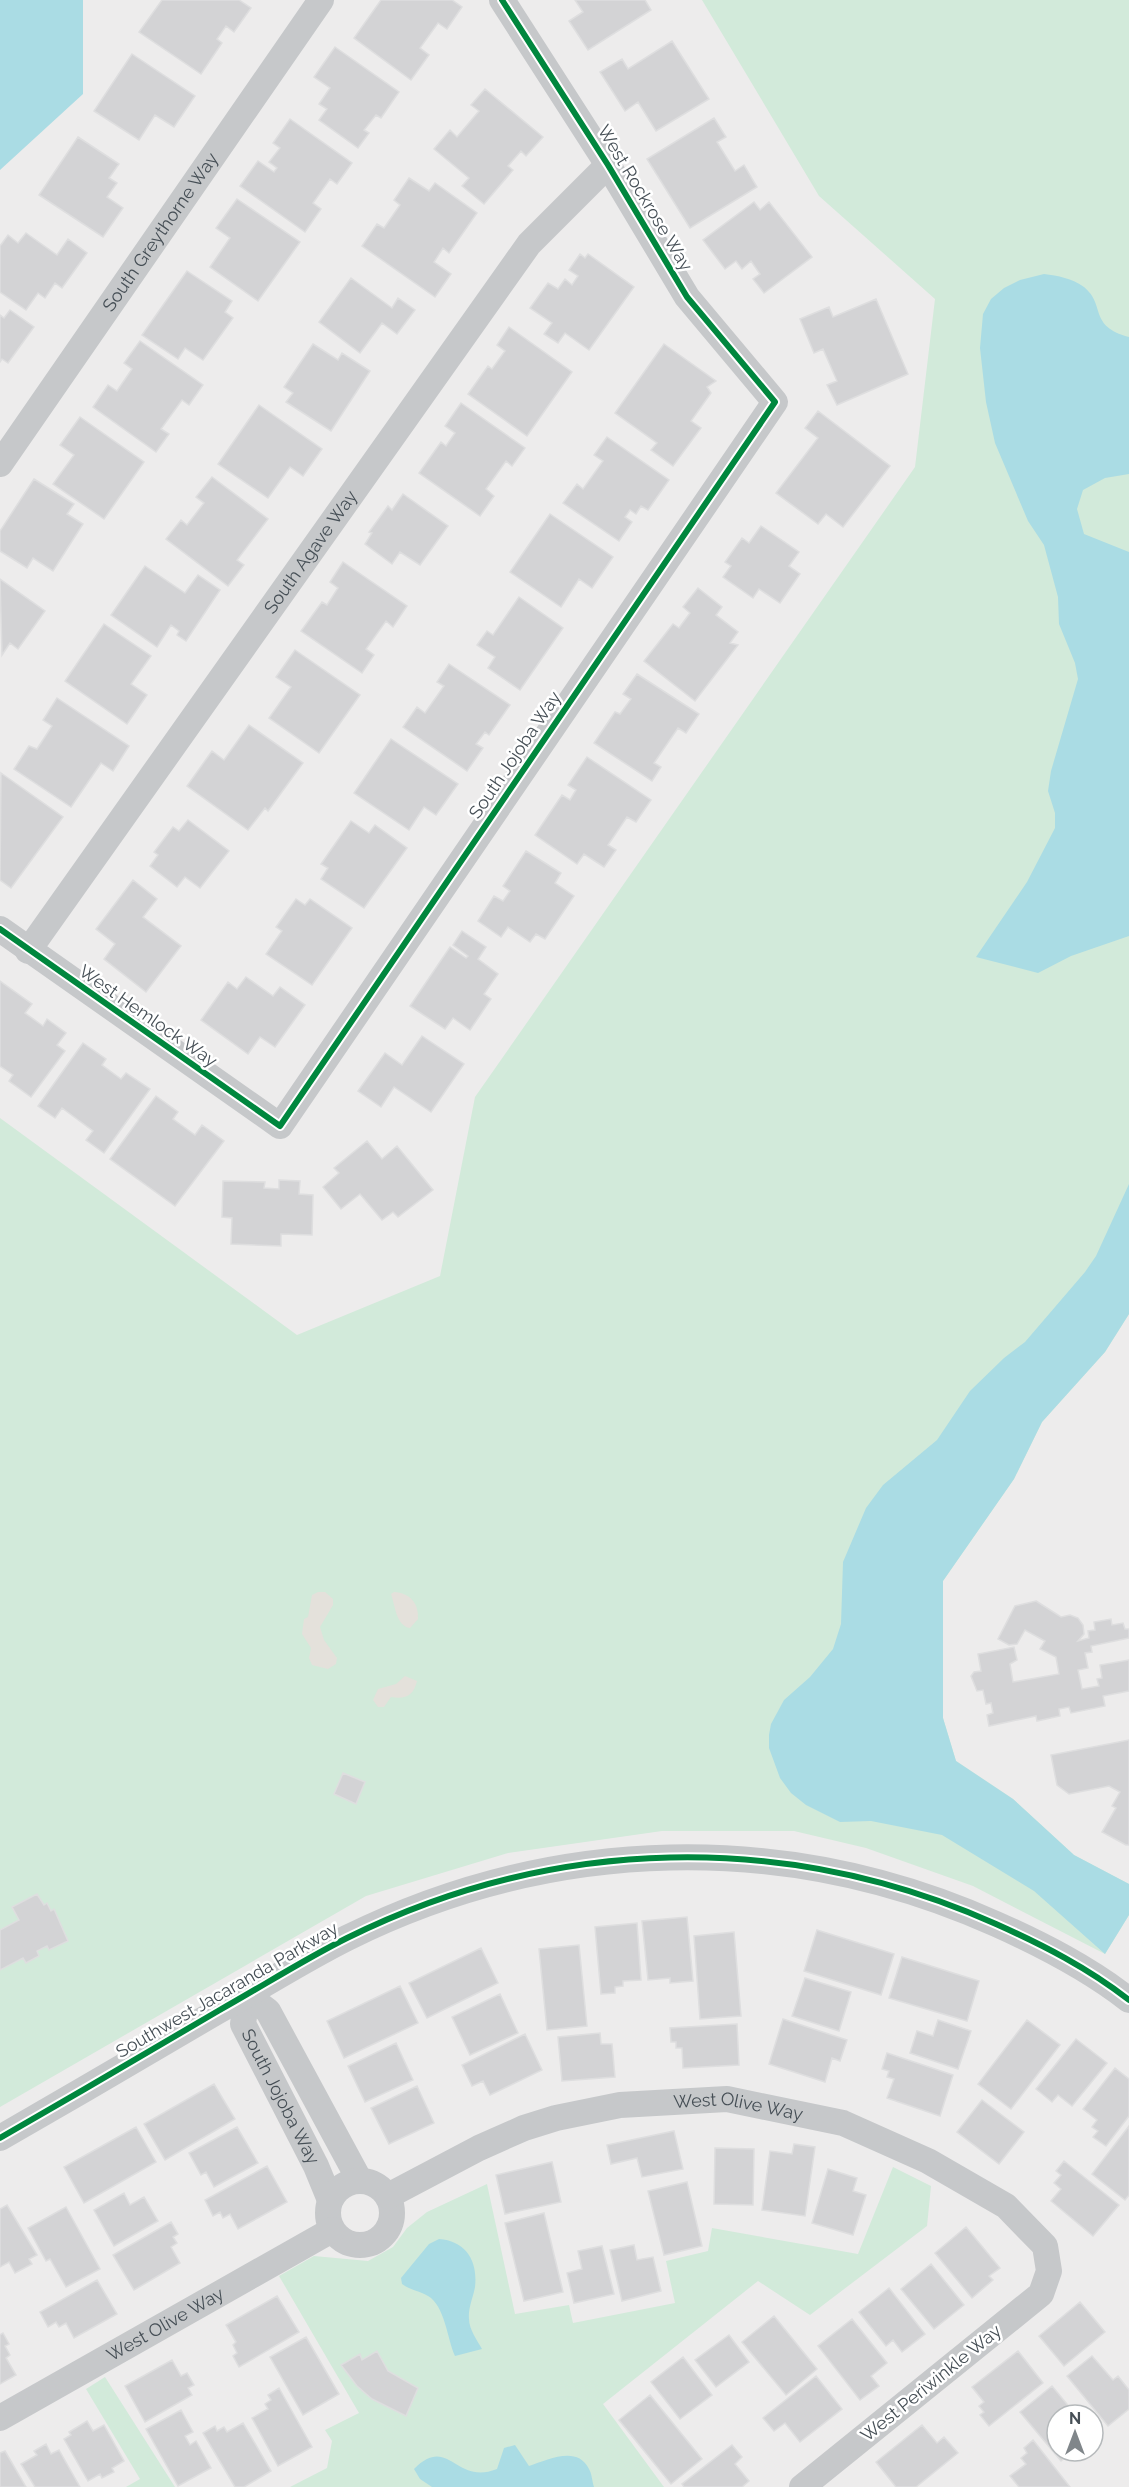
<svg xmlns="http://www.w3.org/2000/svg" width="1129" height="2487" font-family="Raleway,sans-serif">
  <rect width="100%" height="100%" fill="#edecec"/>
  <path fill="#d2eada" d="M702,0H1129V1314L1105,1352L1042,1422L1014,1479L943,1581V1718L956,1761L1013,1799L1074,1855L1129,1884V1915L1105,1954L973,1886L866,1848L794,1831H662L508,1853L366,1896L0,2107V1118L297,1335L440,1276L475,1097L915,467L935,299L819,196Z
    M893,2167L931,2186L927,2226L810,2315L758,2281L603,2404L664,2487H290L327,2468L332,2441L325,2430L359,2413L279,2276L314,2256L368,2261L393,2247L407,2228L427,2212L487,2184L515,2314L569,2305L573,2323L675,2303L666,2261L708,2251L712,2228L858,2254Z
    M105,2377L175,2487H126L140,2479L86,2389Z"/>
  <path fill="#e4e1db" d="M318,1592H325L333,1599V1605L320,1627L324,1640L337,1658L336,1664L328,1669L312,1665L309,1658L311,1648L302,1634L304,1619L308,1617L312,1595Z
    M394,1592C410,1593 419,1603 418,1619L410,1628C396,1626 395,1605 391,1594Z
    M405,1676L417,1681C413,1697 405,1699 391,1697L384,1707H378L373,1700L378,1689L396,1684Z"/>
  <path fill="#aadce4" d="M0,0H83V94L0,170Z
    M1044,274C1058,276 1072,278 1084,287C1106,305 1088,326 1129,337V474L1105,478L1083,490L1077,509L1084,534L1129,552V936L1071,956L1038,973L976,957L1027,882L1055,828V813L1048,791L1051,771L1078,679L1075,663L1059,624L1058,597L1044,545L1028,521L995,443L986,402L980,348L983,314L991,299L1004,288L1020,280Z
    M1129,1184V1314L1105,1352L1042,1422L1014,1479L943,1581V1718L956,1761L1013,1799L1074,1855L1129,1884V1915L1105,1954L1034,1891L942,1835L871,1821L840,1822L806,1805L791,1793L780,1778L769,1748V1735L771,1724L784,1700L810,1677L833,1649L841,1624L843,1562L866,1508L883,1485L937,1440L970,1391L1004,1358L1025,1342L1085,1272L1096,1256Z
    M439,2239C466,2241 478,2261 475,2287C473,2298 468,2308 469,2319C469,2329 477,2340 482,2349L455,2356C447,2338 445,2306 428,2296C420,2291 410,2290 402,2284L401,2278L429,2244Z
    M515,2445L529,2466C548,2460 577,2445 589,2469C592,2474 592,2481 594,2487H432L420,2479L414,2469C449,2434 455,2486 497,2469L504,2448Z"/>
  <path fill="#d3d3d5" stroke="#dededf" stroke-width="1.5" d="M162,0H239L251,8L234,32L226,26L217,39L222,43L201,74L139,32Z
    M381,0H452L462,7L447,29L438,23L420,48L429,55L411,80L354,38Z
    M575,0H645L651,10L588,50L569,21L583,12Z
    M672,41L709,99L656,131L638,102L625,111L600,72L622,59L628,69Z
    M335,47L399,92L381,118L376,115L364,130L369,133L358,148L319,120L327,109L319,104L330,88L314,77Z
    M132,54L195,96L174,127L155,115L139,140L94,111Z
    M485,89L543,137L526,156L521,151L508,166L513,170L484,204L462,186L469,178L434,149L450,130L457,137L479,111L471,105Z
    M714,118L726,137L717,142L735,171L744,165L757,187L690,228L647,159Z
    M290,119L352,163L337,184L330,179L313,203L321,209L305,232L240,186L258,161L274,172L277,168L269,162L280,148L273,143Z
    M78,137L119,164L109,178L117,183L107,197L123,208L103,237L39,195Z
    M409,178L429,191L435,183L477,213L449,253L443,248L434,262L451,274L435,297L362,246L377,224L384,228L400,205L394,200Z
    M237,199L300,242L258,301L210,267L230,238L216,228Z
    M754,202L760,210L769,202L812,257L764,293L753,279L760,274L751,261L742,269L736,261L725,269L703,240Z
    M26,233L57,255L68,239L87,253L62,288L55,283L45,298L38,293L26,310L0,292V246L8,235L18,243Z
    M580,254L585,258L588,254L634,287L589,350L565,333L558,343L544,334L552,323L530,308L548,283L558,289L565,279L572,285L578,276L569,270Z
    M187,271L232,301L225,312L233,318L203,360L185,348L178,359L142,335Z
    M351,278L392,308L398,298L415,310L397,334L382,323L360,353L319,322Z
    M876,299L908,374L837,405L827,385L837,381L823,349L814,353L800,319L829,307L833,317Z
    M10,310L34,327L8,363L2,359L0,362V315L4,318Z
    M509,327L572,372L527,436L468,394L488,366L492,369L505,351L497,345Z
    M140,341L203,385L189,405L182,400L161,429L169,434L156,452L93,407L108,385L117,391L132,369L124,363Z
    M313,344L338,360L342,353L370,371L331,431L286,402L293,393L284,387Z
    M664,344L716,381L707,387L711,393L691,421L701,428L673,466L651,450L657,443L615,413Z
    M461,403L525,448L512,466L506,461L486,489L494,496L480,516L419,473L441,442L446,446L455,433L445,426Z
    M259,405L322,449L303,476L290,467L268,498L218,464Z
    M818,411L890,466L843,527L826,514L818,524L776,493L818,438L805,428Z
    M80,417L144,462L104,519L53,484L74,455L60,445Z
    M607,437L669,480L648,510L641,506L636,514L630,510L625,517L632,522L619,541L563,503L577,484L583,489L603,461L594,455Z
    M212,477L268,519L237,560L244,565L228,586L166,539L181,520L187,525L204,503L196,497Z
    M34,479L74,504L67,514L83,524L53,571L33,558L27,568L0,551V531Z
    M403,494L448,526L420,565L400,552L392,564L365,544L372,533L369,532L388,506L392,510Z
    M550,514L613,557L592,588L579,579L561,607L510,572Z
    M761,526L799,552L789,566L800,574L780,603L759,589L753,598L723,577L731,566L725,562L742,538L749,543Z
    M343,562L407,606L393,627L386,621L366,649L374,655L362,673L301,631L322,602L327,605L338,588L330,582Z
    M145,566L185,593L198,575L220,590L186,641L177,635L179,631L171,625L157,647L111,615Z
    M0,579L45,611L18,649L10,643L2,655Z
    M698,588L722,607L716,615L738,632L730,643L738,645L695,701L644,661L673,624L679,628L690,613L683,607Z
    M519,597L563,628L520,690L488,668L495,657L477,645L487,631L493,635Z
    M104,624L151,656L131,684L147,695L127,724L65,681Z
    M295,650L360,695L319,753L269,718L291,687L276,677Z
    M449,664L510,705L489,735L485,732L476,744L483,748L467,771L403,727L417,707L425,713L444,686L437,682Z
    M637,674L699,714L686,733L678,728L654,763L661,767L652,781L594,743L615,712L620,714L631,699L623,694Z
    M57,698L129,746L113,771L101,763L71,807L14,769L29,746L37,749L52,726L43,720Z
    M249,725L303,763L268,811L265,808L248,830L187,786L212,751L224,760Z
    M391,739L458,784L436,815L424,807L409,830L354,793Z
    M587,757L651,800L636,822L627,817L608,845L616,850L604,867L584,854L577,864L535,835L562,795L570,800L576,790L568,785Z
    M1,773L63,817L11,888L0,880Z
    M188,820L229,851L200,888L185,877L177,887L150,866L158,855L154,852L173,827L179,831Z
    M351,821L369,833L375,825L407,848L364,908L321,879L328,868L321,864Z
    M526,851L561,873L555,883L574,896L545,939L536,934L530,942L508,927L501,937L478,921L494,896L503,901L510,891L503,886Z
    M133,880L157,899L143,917L181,946L146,992L104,959L115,944L96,929Z
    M296,899L305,905L310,899L352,928L312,985L266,954L282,931L276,927Z
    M462,931L486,947L478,959L498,974L484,994L491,999L470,1030L453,1018L445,1029L410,1006L450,947L466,958L468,956L453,945Z
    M246,977L273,996L280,987L305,1005L275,1047L260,1037L248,1054L201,1020L228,982L237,989Z
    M0,981L32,1004L25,1013L43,1026L47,1019L66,1033L57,1045L65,1051L31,1097L9,1081L13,1075L0,1066Z
    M422,1036L464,1064L431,1112L394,1087L381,1107L358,1091L385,1053L402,1065Z
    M83,1043L106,1059L102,1065L121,1079L126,1073L150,1089L104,1153L86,1140L93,1131L62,1108L55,1118L38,1106Z
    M156,1096L178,1112L173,1119L195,1135L202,1125L224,1141L175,1206L110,1159Z
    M367,1141L382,1159L397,1146L433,1190L398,1217L393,1212L382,1220L360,1194L341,1209L323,1187L339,1173L334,1168Z
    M279,1180L300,1181L299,1194L313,1195L312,1235L281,1234V1246L231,1244L232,1218L222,1217L223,1181L265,1182L264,1188L279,1189Z
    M1036,1601L1061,1617L1070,1615L1078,1618L1083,1625L1084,1634L1078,1641L1089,1638L1088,1631L1095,1630L1094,1622L1111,1619L1112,1625L1123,1623L1125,1629H1129V1638L1091,1646L1092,1652L1085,1653L1088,1668L1078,1670L1082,1689L1099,1686L1097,1679L1102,1678L1100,1665L1129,1660V1691L1103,1696L1105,1706L1071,1713L1069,1707L1059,1709L1060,1716L1037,1721L1036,1716L989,1726L987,1715L993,1713L991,1703L986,1704L983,1690L977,1691L971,1676L974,1672L981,1671L978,1654L1014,1647L1017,1660L1010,1664L1013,1682L1059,1674L1056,1657L1040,1649L1045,1641L1025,1630L1017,1644L1009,1645L998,1639L1015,1606Z
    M1129,1740V1845H1126L1102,1832L1116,1808L1112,1806L1120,1792L1109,1786L1069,1794L1057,1785L1051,1755Z
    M343,1773L365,1782L356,1804L334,1794Z
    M37,1894L44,1905L47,1903L51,1911L54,1909L68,1941L49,1950L47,1946L37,1951L39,1956L26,1963L23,1958L0,1970V1930L19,1920L12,1907Z
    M687,1917L693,1981L670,1983V1978L648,1980L642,1921Z
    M637,1923L641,1980L623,1981V1986L615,1987V1993L601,1994L595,1927Z
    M817,1930L894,1954L881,1995L804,1971Z
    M734,1932L741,2016L700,2019L694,1936Z
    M579,1945L587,2026L547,2030L539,1949Z
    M481,1948L498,1983L427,2018L409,1983Z
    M902,1957L979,1981L967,2021L889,1998Z
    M805,1978L851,1992L839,2031L792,2016Z
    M400,1986L418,2023L344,2058L327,2021Z
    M500,1994L518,2033L470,2055L452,2017Z
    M783,2019L847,2040L840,2061L832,2058L825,2082L769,2064Z
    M938,2020L971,2031L958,2069L910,2053L917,2031L933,2036Z
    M1027,2020L1060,2045L1011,2109L978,2084Z
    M737,2024L739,2065L683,2068L682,2048H676V2042H671L670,2028Z
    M600,2033L601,2044H612L615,2077L562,2081L558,2037Z
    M525,2034L542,2070L490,2095L483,2081L472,2086L462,2065Z
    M1076,2039L1107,2063L1072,2106L1058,2095L1052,2102L1036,2089Z
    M396,2043L413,2080L365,2102L348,2066Z
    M887,2053L953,2075L940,2116L887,2098L894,2079L887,2077L889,2071L882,2069Z
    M1115,2068L1129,2079V2116L1106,2146L1093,2137L1098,2131L1092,2127L1097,2120L1083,2109Z
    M214,2084L235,2119L165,2160L144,2124Z
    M417,2086L434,2123L389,2144L371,2108Z
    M982,2100L1024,2132L999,2164L957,2132Z
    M1129,2126V2195L1125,2200L1092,2174Z
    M136,2127L156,2162L84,2203L64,2167Z
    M237,2127L258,2163L214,2187L206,2172L201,2175L189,2153Z
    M674,2131L683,2169L642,2177L637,2158L611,2164L607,2145Z
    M794,2144L815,2147L805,2216L762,2210L770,2151L792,2154Z
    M715,2148L754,2149L753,2205L714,2204Z
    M1064,2161L1119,2205L1093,2236L1051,2201L1061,2189L1054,2183L1061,2175L1056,2171Z
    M552,2162L561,2202L505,2214L496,2175Z
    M267,2166L287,2202L238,2229L230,2214L223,2218L220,2212L213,2216L205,2200Z
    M828,2169L857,2178L853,2191L866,2195L853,2235L812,2223Z
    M687,2182L702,2246L664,2255L648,2191Z
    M124,2193L130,2205L144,2197L158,2221L114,2246L94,2210Z
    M7,2205L37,2255L29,2259L32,2264L15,2273L9,2262L0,2267V2209Z
    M66,2207L100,2269L66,2287L50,2259L46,2261L28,2228Z
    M544,2213L563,2292L524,2301L505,2223Z
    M171,2222L178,2234L173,2237L177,2243L171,2247L180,2263L134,2290L113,2255Z
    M966,2227L1000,2268L989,2276L993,2280L972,2298L935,2253Z
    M634,2245L637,2260L653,2257L661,2291L622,2301L610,2250Z
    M602,2246L614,2294L574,2303L567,2273L582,2269L578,2251Z
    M931,2264L964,2305L934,2329L901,2289Z
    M97,2280L117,2314L74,2338L66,2323L59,2327L56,2322L48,2327L40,2312Z
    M889,2288L925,2334L902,2352L893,2340L886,2346L859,2312Z
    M277,2296L299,2332L239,2367L233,2356L237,2353L233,2345L236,2342L226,2325Z
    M1080,2302L1105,2332L1064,2366L1039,2336Z
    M774,2316L817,2369L786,2395L742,2342Z
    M852,2319L887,2363L871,2376L879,2386L860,2400L818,2346Z
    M3,2333L9,2344L5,2346L10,2355L6,2358L16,2375L0,2384V2335Z
    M729,2335L749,2362L716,2387L695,2360Z
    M306,2337L339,2394L303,2415L270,2357Z
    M377,2351L388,2371L418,2388L406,2416L372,2399L357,2386L341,2365L360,2354L362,2360Z
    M1018,2351L1043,2383L989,2426L980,2415L984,2412L979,2406L984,2402L972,2387Z
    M1092,2356L1113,2380L1118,2376L1129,2390V2409L1108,2426L1067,2376Z
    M683,2357L712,2395L680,2419L651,2382Z
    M172,2360L181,2376L187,2373L194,2385L188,2388L192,2395L145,2422L125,2386Z
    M816,2376L842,2409L800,2442L785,2423L774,2431L763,2418Z
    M1052,2386L1076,2415H1057V2451H1073L1061,2461L1020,2412Z
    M279,2388L312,2447L278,2466L252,2418L268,2409L265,2404L271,2400L268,2395Z
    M650,2395L702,2459L671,2484L619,2420Z
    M181,2410L193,2432L185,2436L190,2445L196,2441L211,2468L178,2486L146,2429Z
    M87,2421L93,2431L104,2425L124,2461L112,2468L114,2472L102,2478L100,2474L88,2481L64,2439L71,2435L69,2432Z
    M243,2423L271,2471L244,2487H235L203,2433L215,2426L217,2431L224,2427L227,2432Z
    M922,2425L937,2443L944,2437L958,2453L916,2487H896L876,2462Z
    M1033,2440L1070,2487H1019L1010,2476L1026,2464L1021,2458L1027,2453L1024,2448Z
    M46,2444L51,2454L59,2450L80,2487H35L21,2464L37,2455L34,2451Z
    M732,2445L742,2457L735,2464L749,2481L742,2487H684L682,2484Z
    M5,2451L26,2487H0V2453Z"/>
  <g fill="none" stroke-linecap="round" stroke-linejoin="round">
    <g stroke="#c6c8ca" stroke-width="26">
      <path id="s1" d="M0,464L321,0"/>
      <path d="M0,929L280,1126L775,402L687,297L608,165L502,0"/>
      <path id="s2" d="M28,951L529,244L608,165"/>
      <path id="s3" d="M247,1995L243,2024L316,2166L330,2200"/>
      <path d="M247,1995L268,2011L360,2181"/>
      <path d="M0,2138C73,2096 145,2054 218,2011C261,1987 303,1960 347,1938C553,1836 786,1830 996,1924C1043,1945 1088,1968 1129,2000"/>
      <circle cx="360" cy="2213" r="32"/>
      <path id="s4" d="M388,2196L479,2148L524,2128L556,2118L620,2105L727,2099L843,2123L928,2161L1006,2206L1045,2246L1049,2271L1041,2294L802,2487"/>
      <path id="s5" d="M0,2418L332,2230"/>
    </g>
    <g stroke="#fff" stroke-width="10">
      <path id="cycleway" d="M0,929L280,1126L775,402L687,297L608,165L502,0
        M0,2138C73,2096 145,2054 218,2011C261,1987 303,1960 347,1938C553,1836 786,1830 996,1924C1043,1945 1088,1968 1129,2000"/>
    </g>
    <use href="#cycleway" stroke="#00873e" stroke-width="6"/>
  </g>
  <g text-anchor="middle" stroke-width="5" stroke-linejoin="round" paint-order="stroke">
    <g font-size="18" fill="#464f56" stroke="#fff">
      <text transform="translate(645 198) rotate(59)" y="6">West Rockrose Way</text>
      <text dy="6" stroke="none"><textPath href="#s1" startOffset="282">South Greythorne Way</textPath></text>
      <text dy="6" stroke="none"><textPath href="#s2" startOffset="489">South Agave Way</textPath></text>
      <text transform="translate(515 755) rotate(-56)" y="6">South Jojoba Way</text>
      <text transform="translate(148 1016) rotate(35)" y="6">West Hemlock Way</text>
      <text transform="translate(227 1990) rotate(-30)" y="6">Southwest Jacaranda Parkway</text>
      <text dy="6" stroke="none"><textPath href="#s3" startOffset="111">South Jojoba Way</textPath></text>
      <text dy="6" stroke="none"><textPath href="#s4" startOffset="370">West Olive Way</textPath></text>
      <text dy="6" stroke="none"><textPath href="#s5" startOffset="190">West Olive Way</textPath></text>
      <text transform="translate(931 2383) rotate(-39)" y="6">West Periwinkle Way</text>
    </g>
  </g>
  <g transform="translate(1075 2433)"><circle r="28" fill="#ffffff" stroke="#b5b9bb" stroke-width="1.5"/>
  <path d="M0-4.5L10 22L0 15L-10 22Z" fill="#80868a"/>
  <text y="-9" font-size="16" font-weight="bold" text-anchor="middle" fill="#464f56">N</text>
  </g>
</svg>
